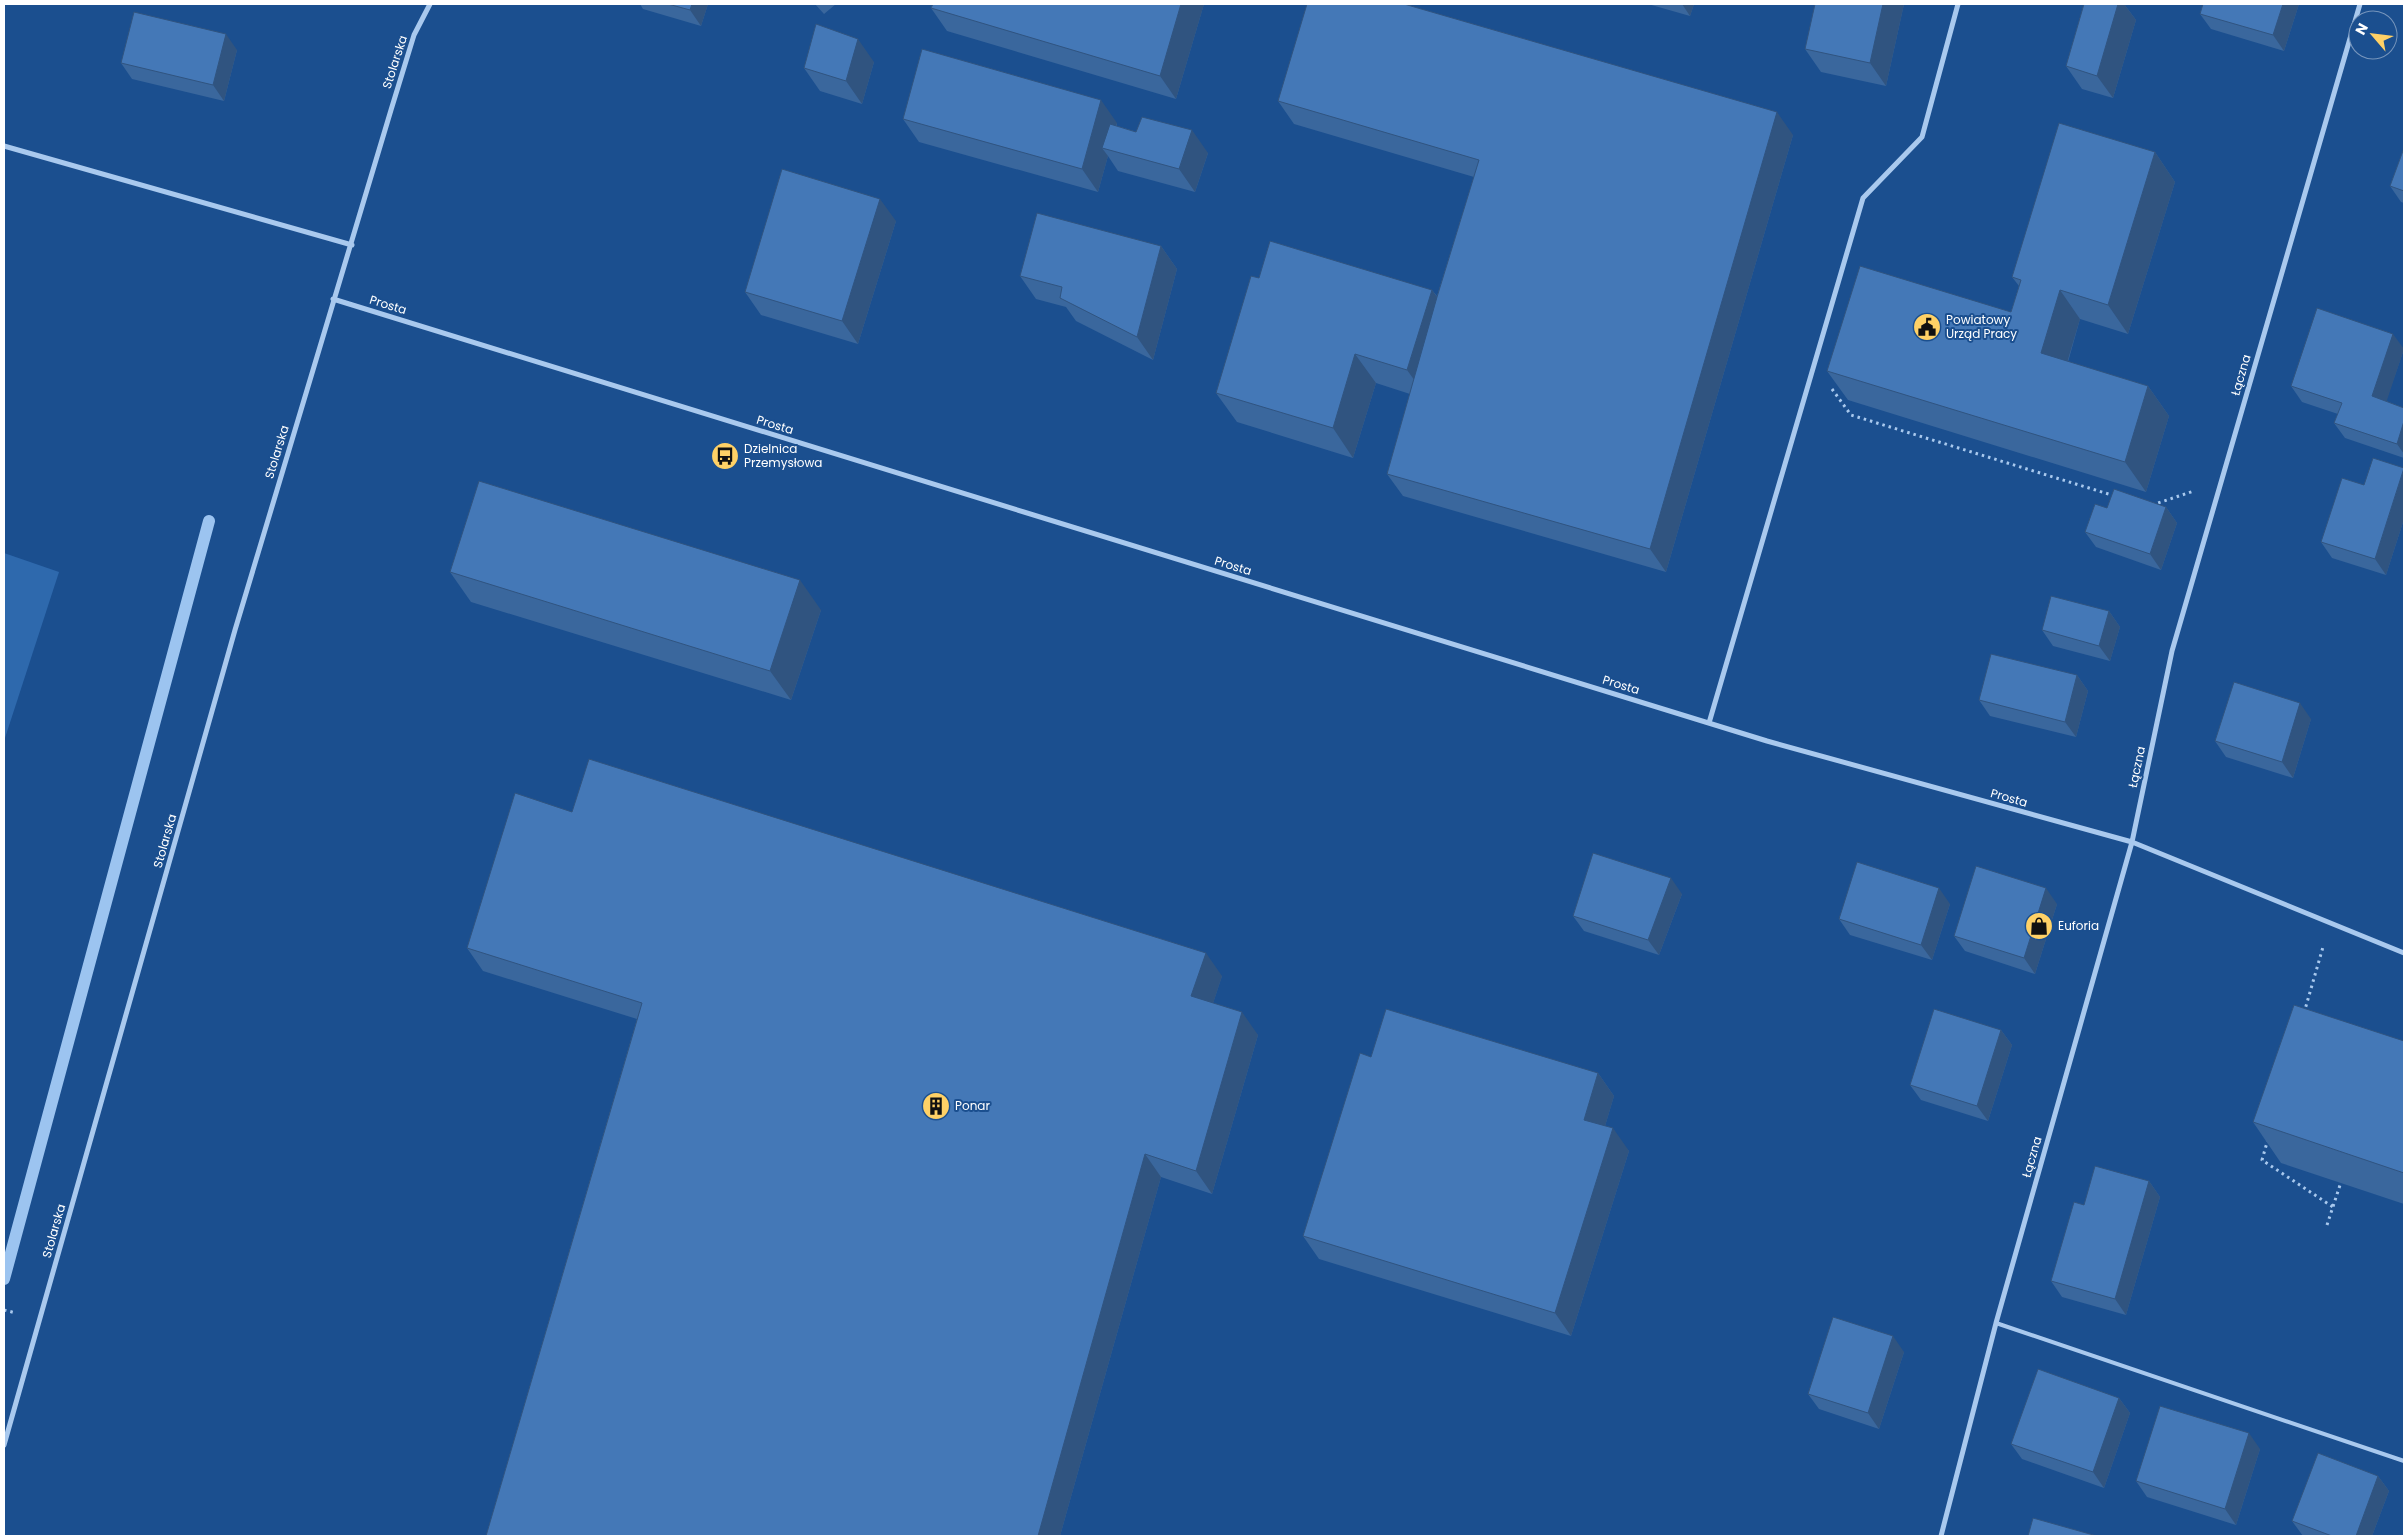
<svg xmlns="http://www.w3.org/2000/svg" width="2408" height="1540" font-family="Poppins,sans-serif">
  <rect width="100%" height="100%" fill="#1b4f8f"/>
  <path fill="#2e69ad" d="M4,553L59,572L4,741Z"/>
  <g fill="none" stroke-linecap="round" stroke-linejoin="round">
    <path stroke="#9cc4f0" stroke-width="12" d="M4,1279L209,521"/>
    <path stroke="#a9c9ee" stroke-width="3" stroke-dasharray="2.5 4" stroke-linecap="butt" d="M1832,389L1851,415L2115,496
      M2152,505L2194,491
      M2304,1013L2323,947
      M2268,1139L2262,1160L2333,1207
      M2327,1225L2341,1182
      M4,1310L16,1313"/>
    <path stroke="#a9c9ee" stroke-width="4" d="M1996,1323L2404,1461"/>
    <path stroke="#a9c9ee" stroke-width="5" d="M4,146L352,245
      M333,299L1767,741L2132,842L2404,953
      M1709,723L1863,198L1922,137L1958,4
      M4,1445L235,630L391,110L414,35L430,4
      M1941,1536L1996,1323L2132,842L2172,651L2360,4"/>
  </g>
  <path fill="#3a679d" d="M640,4H708L701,26L643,9Z
    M815,4H836L824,14Z
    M933,4H1204L1176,99L947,31L931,8Z
    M1648,4H1694L1690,16Z
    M1904,4L1886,86L1821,72L1805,49Z
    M2084,4H2124L2136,20L2113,98L2082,89L2066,66Z
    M2299,4L2284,51L2211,29L2200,14Z
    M237,50L224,101L132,79L121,63Z
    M874,62L862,104L820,91L804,68Z
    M1278,101L1793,135L1666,572L1403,496L1387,474L1410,394L1376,383L1353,458L1237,422L1216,393L1432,290L1437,296L1474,177L1294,124Z
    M903,119L1117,123V126L1208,153L1195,192L1118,171L1108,156L1098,192L919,142Z
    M2404,148V203L2401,202L2390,186Z
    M2155,152L2175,182L2128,334L2080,319L2068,362L2148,386L2169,416L2146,492L1848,400L1827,371L2011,312L2019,286L2012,277Z
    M896,221L858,344L761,315L745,292Z
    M1161,246L1177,269L1153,360L1076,321L1066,307L1036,299L1020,276Z
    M2404,349L2386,401L2404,408V458L2345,438L2334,423L2338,414L2302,402L2291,386Z
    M2404,468V519L2386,575L2332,558L2321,542L2364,485Z
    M2166,507L2177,523L2161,570L2096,547L2085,532L2107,508Z
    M450,572L821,610L791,700L471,602Z
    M2109,611L2120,627L2110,661L2053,646L2042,630Z
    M2077,675L2088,691L2076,737L1990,716L1979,700Z
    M2311,719L2293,778L2226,757L2215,741Z
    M572,812L1222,976L1213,1003L1258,1035L1212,1194L1161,1177L1060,1536H486L637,1019L483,971L467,948Z
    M1682,894L1659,955L1584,931L1573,916Z
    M1950,904L1932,960L1850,935L1839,919Z
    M2057,904L2035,974L1965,951L1954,936Z
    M2001,1030L2012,1045L1988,1121L1921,1100L1910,1085Z
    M2404,1041V1204L2281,1163L2253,1122Z
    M1371,1057L1598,1073L1614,1096L1605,1126L1629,1151L1571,1336L1319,1259L1303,1236Z
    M2149,1181L2160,1197L2126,1315L2062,1297L2051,1281L2084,1205Z
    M1904,1352L1879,1429L1819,1409L1808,1394Z
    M2119,1398L2130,1413L2104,1488L2022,1459L2011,1444Z
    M2260,1449L2236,1525L2147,1497L2136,1481Z
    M2378,1476L2389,1491L2372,1536H2303L2292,1521Z"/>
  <path fill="#305480" d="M692,4H708L701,26L690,10Z
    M1181,4H1204L1176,99L1160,76Z
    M1682,4H1694L1690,16Z
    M1883,4H1904L1886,86L1870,63Z
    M2118,4H2124L2136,20L2113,98L2097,76Z
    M2283,4H2299L2284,51L2273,35Z
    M226,34L237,50L224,101L213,85Z
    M858,39L874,62L862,104L846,81Z
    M1101,100L1117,123L1110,150L1102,148L1108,156L1098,192L1082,169Z
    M1777,112L1793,135L1666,572L1650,549Z
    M1192,130L1208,153L1195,192L1179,169Z
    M2155,152L2175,182L2128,334L2108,305Z
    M880,199L896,221L858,344L842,321Z
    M1161,246L1177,269L1153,360L1137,337Z
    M1432,290L1453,319L1428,399L1407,370Z
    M2060,290L2080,319L2061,383L2041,353Z
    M2393,334L2404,349L2383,412L2372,396Z
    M1355,354L1376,383L1353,458L1333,428Z
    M2148,386L2169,416L2146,492L2125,462Z
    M2404,421V454L2397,444Z
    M2404,469V519L2386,575L2375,559Z
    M2166,507L2177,523L2161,570L2150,554Z
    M800,580L821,610L791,700L770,671Z
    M2109,611L2120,627L2110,661L2099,646Z
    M2077,675L2088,691L2076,737L2065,722Z
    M2300,703L2311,719L2293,778L2282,762Z
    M1671,878L1682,894L1659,955L1648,940Z
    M1939,888L1950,904L1932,960L1921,945Z
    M2046,888L2057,904L2035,974L2024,958Z
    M1206,953L1222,976L1208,1019L1191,996Z
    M1242,1012L1258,1035L1212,1194L1196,1171Z
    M2001,1030L2012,1045L1988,1121L1977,1106Z
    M1598,1073L1614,1096L1600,1143L1584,1120Z
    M1613,1128L1629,1151L1571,1336L1555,1313Z
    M1145,1154L1161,1177L1060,1536H1038Z
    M2149,1181L2160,1197L2126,1315L2115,1299Z
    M1893,1336L1904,1352L1879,1429L1868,1413Z
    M2119,1398L2130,1413L2104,1488L2093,1472Z
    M2249,1433L2260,1449L2236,1525L2225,1509Z
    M2378,1476L2389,1491L2372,1536H2356Z"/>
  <path fill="#4478b7" stroke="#305480" d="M668,4H692L690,10Z
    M933,4H1181L1160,76L931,8Z
    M1307,4H1404L1777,112L1650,549L1387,474L1437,297L1479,160L1278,101Z
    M1815,4H1883L1870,63L1805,49Z
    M2084,4H2118L2097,76L2066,66Z
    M2203,4H2283L2273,35L2200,14Z
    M134,12L226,34L213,85L121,63Z
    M816,24L858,39L846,81L804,68Z
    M922,49L1101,100L1082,169L903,119Z
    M1142,117L1192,130L1179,169L1102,148L1110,124L1136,132Z
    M2059,123L2155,152L2108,305L2060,290L2041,353L2148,386L2125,462L1827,371L1860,266L2011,312L2021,280L2012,277Z
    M2404,148V191L2390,186Z
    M782,169L880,199L842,321L745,292Z
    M1037,213L1161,246L1137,337L1060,298L1062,287L1020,276Z
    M1270,241L1432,290L1407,370L1355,354L1333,428L1216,393L1251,276L1259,278Z
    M2317,308L2393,334L2372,396L2404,408V421L2397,444L2334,423L2342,403L2291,386Z
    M2373,458L2404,468L2375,559L2321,542L2342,478L2364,485Z
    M479,481L800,580L770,671L450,572Z
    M2114,489L2166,507L2150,554L2085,532L2095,504L2107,508Z
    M2051,596L2109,611L2099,646L2042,630Z
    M1991,654L2077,675L2065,722L1979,700Z
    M2234,682L2300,703L2282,762L2215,741Z
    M589,759L1206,953L1191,996L1242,1012L1196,1171L1145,1154L1038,1536H486L642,1003L467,948L515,793L572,812Z
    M1593,853L1671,878L1648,940L1573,916Z
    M1857,862L1939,888L1921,945L1839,919Z
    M1976,866L2046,888L2024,958L1954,936Z
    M2294,1005L2404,1041V1173L2253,1122Z
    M1386,1009L1598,1073L1584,1120L1613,1128L1555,1313L1303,1236L1360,1053L1371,1057Z
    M1934,1009L2001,1030L1977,1106L1910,1085Z
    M2095,1166L2149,1181L2115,1299L2051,1281L2074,1202L2084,1205Z
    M1833,1317L1893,1336L1868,1413L1808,1394Z
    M2038,1369L2119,1398L2093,1472L2011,1444Z
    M2160,1406L2249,1433L2225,1509L2136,1481Z
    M2318,1453L2378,1476L2356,1536H2332L2292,1521Z
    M2033,1518L2097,1536H2028Z"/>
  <defs>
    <g id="civic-disc" transform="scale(1.4375)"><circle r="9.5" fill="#ffd166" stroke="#1b4f8f"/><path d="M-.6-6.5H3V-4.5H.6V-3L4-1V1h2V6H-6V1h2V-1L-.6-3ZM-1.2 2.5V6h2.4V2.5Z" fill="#111"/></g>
    <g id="bus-disc" transform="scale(1.4375)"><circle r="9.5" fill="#ffd166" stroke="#1b4f8f"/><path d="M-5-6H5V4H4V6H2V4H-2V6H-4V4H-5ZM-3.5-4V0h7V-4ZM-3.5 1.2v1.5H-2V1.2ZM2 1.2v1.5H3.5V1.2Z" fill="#111"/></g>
    <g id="shop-disc" transform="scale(1.4375)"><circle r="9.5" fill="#ffd166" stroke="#1b4f8f"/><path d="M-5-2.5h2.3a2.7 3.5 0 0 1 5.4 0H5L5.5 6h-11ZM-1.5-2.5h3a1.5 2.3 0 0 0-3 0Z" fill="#111"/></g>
    <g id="building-disc" transform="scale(1.4375)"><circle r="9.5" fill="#ffd166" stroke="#1b4f8f"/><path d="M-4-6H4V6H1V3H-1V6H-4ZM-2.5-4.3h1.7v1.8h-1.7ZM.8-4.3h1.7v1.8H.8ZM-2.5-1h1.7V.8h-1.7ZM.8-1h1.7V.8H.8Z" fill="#111"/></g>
  </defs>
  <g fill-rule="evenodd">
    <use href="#civic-disc" x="1927" y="327"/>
    <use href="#bus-disc" x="725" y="456"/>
    <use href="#shop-disc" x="2039" y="926"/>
    <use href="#building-disc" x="936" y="1106"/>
  </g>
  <g text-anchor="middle" stroke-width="4" stroke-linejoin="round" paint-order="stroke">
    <g font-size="12" fill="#fff" stroke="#1b4f8f">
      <text transform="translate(395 62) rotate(-72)" y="4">Stolarska</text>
      <text transform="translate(388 305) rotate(17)" y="4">Prosta</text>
      <text transform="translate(2241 375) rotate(-74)" y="4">Łączna</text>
      <text transform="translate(775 425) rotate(17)" y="4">Prosta</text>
      <text transform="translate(277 452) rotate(-73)" y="4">Stolarska</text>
      <text transform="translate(1233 566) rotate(17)" y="4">Prosta</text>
      <text transform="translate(1621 685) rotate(17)" y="4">Prosta</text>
      <text transform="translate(2137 767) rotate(-78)" y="4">Łączna</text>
      <text transform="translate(2009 798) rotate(16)" y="4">Prosta</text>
      <text transform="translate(165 841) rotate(-74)" y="4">Stolarska</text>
      <text transform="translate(2032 1157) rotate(-74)" y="4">Łączna</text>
      <text transform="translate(54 1231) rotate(-74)" y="4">Stolarska</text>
    </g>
    <g font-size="12" fill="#fff" stroke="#1b4f8f" text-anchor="start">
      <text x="1946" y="324">Powiatowy<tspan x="1946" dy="14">Urząd Pracy</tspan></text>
      <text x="744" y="453">Dzielnica<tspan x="744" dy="14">Przemysłowa</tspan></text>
      <text x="2058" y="930">Euforia</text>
      <text x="955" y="1110">Ponar</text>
    </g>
  </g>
  <rect width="2408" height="1540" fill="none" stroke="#ffffff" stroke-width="10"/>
  <g transform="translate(2373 35) rotate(298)"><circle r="24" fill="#1b4f8f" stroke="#7695bc"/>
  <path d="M0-4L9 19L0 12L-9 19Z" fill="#ffd166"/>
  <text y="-8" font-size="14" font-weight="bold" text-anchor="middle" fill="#ffffff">N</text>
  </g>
</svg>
